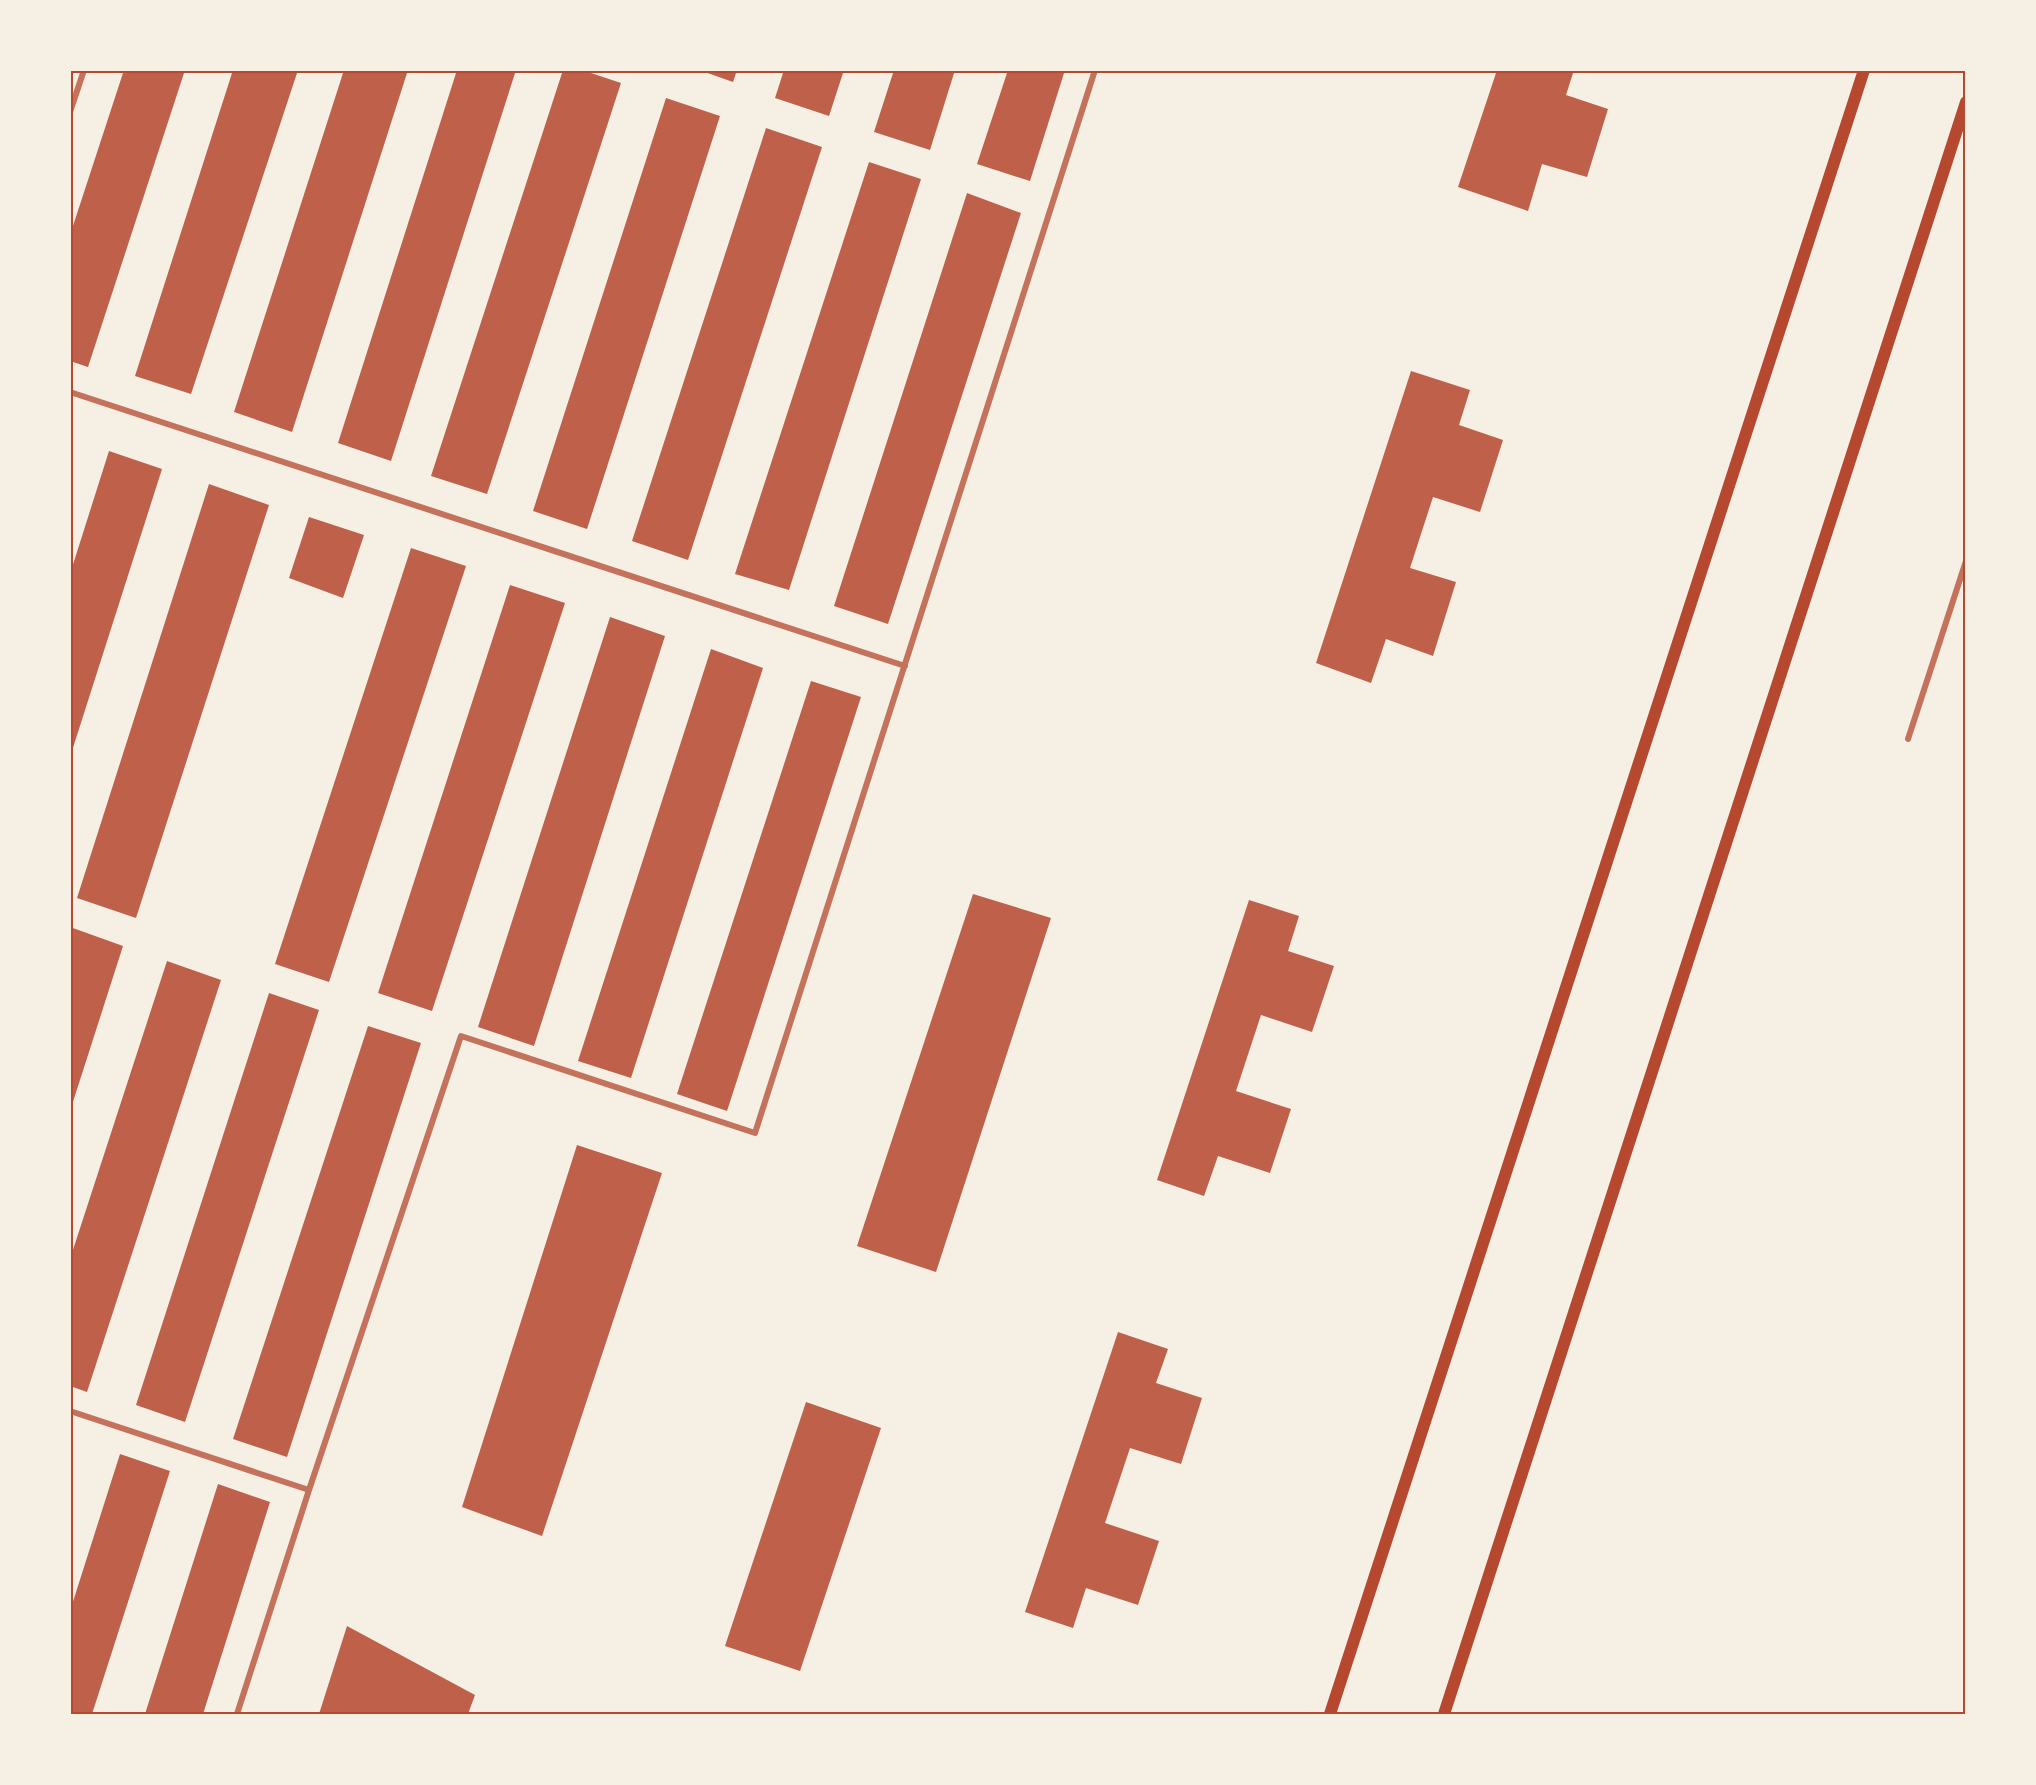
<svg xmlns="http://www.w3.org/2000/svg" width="2036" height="1785" font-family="'Noto Sans',sans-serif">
  <rect width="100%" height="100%" fill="#f6efe4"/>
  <path fill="#bf614a" d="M124,70H185L88,367L70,361V235Z
    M233,70H298L191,394L135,376Z
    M344,70H408L292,432L234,412Z
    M457,70H516L391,461L338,443Z
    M563,70H582L621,83L487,494L431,476Z
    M699,70H737L733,82Z
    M784,70H844L829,116L775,98Z
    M894,70H955L930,150L874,132Z
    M1008,70H1065L1030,181L977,164Z
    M1497,70H1574L1566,95L1608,109L1587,177L1542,164L1528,211L1458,187Z
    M666,98L720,116L587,529L533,511Z
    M766,128L822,147L688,560L632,541Z
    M869,162L921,179L789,590L735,574Z
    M967,193L1021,213L888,624L834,606Z
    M1411,371L1470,390L1459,425L1503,440L1480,512L1433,497L1410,568L1456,582L1433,656L1386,639L1371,683L1316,663Z
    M109,451L162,469L71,754L70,574Z
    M209,484L269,505L136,918L77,898Z
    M309,517L364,535L343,598L289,578Z
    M411,548L466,566L329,982L275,964Z
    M510,585L565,603L432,1011L378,993Z
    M610,617L665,636L534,1046L478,1027Z
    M711,649L763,668L631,1078L578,1061Z
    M811,681L861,697L727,1111L677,1094Z
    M973,894L1051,918L936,1272L857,1246Z
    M1249,900L1299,916L1288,951L1334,966L1312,1032L1261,1015L1236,1091L1291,1109L1270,1173L1218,1156L1204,1196L1157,1180Z
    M70,927L123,946L71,1108H70Z
    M167,961L221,980L87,1392L70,1386V1259Z
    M269,993L319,1010L185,1422L136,1405Z
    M368,1026L421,1043L287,1457L233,1439Z
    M577,1145L662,1173L542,1536L462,1507Z
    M1118,1332L1168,1349L1156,1383L1202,1398L1181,1464L1130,1448L1105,1523L1159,1541L1138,1605L1086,1588L1073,1628L1025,1612Z
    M806,1402L881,1428L800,1671L725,1646Z
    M120,1454L170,1471L92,1714H70V1611Z
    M218,1484L270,1502L203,1714H145Z
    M347,1626L475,1695L468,1714H319Z"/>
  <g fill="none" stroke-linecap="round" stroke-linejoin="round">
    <path stroke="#c5725c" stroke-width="6" d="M70,112L84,70
      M70,392L905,666
      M1908,739L1966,561
      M70,1411L309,1490
      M237,1714L309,1490L461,1036L755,1133L1095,70"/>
    <path stroke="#b5482f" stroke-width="12" d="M1330,1714L1864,70
      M1444,1714L1966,102"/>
  </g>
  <rect width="2036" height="1785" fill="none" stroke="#f6efe4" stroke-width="144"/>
  <rect x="72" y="72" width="1892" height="1641" fill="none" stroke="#b5482f" stroke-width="2"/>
</svg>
